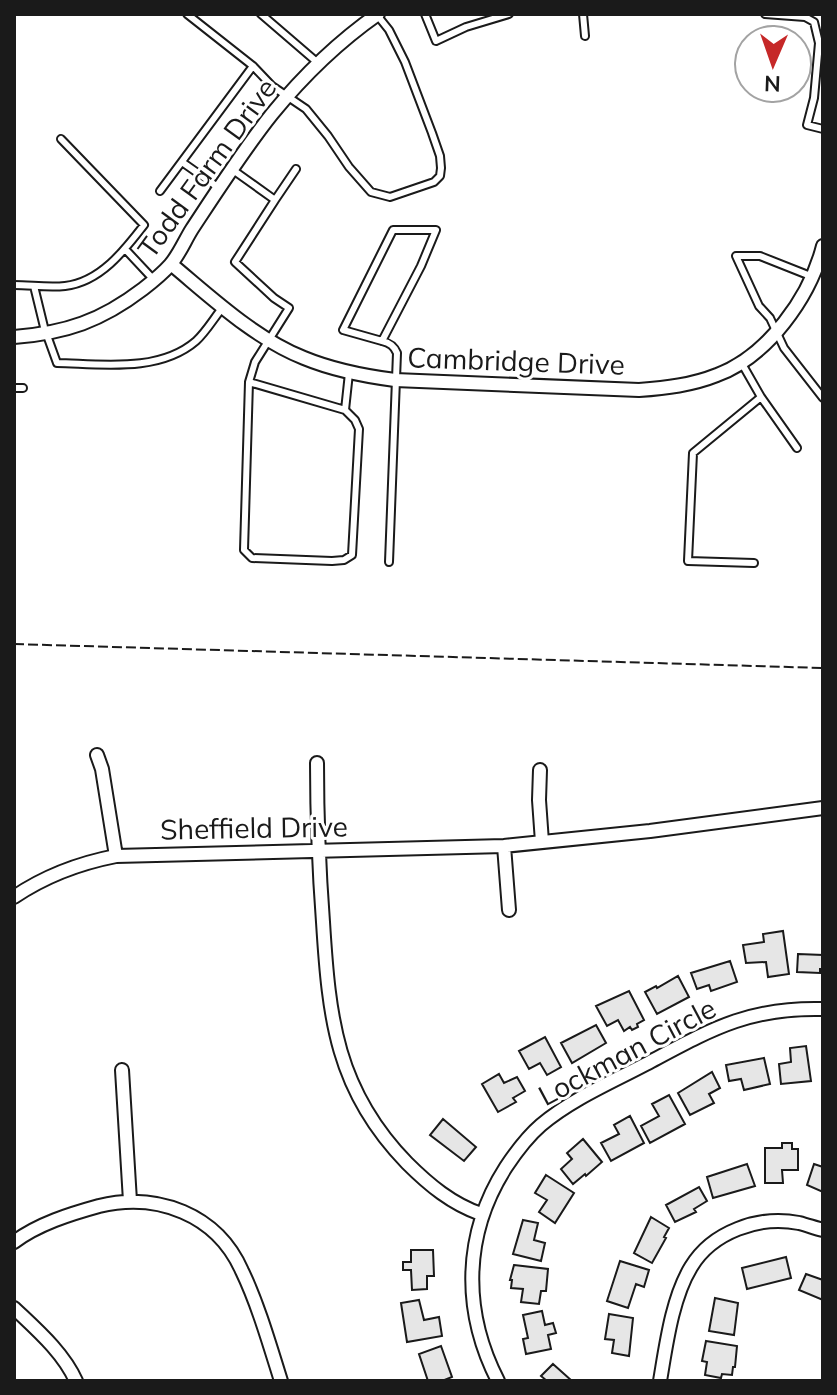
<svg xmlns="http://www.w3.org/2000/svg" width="837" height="1395" font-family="Mulish,sans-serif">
  <rect width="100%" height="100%" fill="#fff"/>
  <path fill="#e6e6e6" stroke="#1a1a1a" stroke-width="2" d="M783,931L789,974L768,977L766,962L746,963L743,945L764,942L763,934Z
    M798,954L823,955V969H820V973L797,972Z
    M730,961L737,982L711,991L709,985L697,989L691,973Z
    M678,976L689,997L657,1014L645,992L656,986L657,988Z
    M629,991L644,1020L637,1024L638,1027L632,1030L630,1027L624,1031L618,1020L607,1026L596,1006Z
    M596,1025L606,1043L572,1063L561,1043Z
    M545,1037L561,1067L547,1075L540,1063L529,1069L519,1051Z
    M806,1046L811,1081L781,1084L779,1064L791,1062L790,1048Z
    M764,1058L770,1084L744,1090L741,1079L729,1081L726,1065Z
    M712,1072L720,1088L709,1094L714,1103L690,1115L678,1093Z
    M499,1074L504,1083L517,1077L525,1091L513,1098L516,1102L498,1112L482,1084Z
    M669,1095L685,1124L650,1143L641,1126L659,1116L652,1104Z
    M630,1116L644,1143L611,1161L601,1143L619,1134L614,1125Z
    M443,1119L476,1147L464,1161L430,1135Z
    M583,1139L602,1162L586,1176L585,1174L573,1184L561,1169L572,1159L567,1153Z
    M782,1143H792V1149H798V1170H782L783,1183H765V1148H782Z
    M747,1164L755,1186L713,1198L707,1177Z
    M814,1164L823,1167V1192L807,1185Z
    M546,1175L574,1193L555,1223L539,1212L547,1200L535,1193Z
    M699,1187L707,1201L694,1209L696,1212L675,1222L666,1205Z
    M651,1217L669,1228L664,1237L666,1238L652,1263L634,1253Z
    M523,1220L538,1223L534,1240L545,1243L541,1261L513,1254Z
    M411,1250H433L434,1276H427V1289L412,1290L411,1270H403V1262H411Z
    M786,1257L791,1278L747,1289L742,1268Z
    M620,1261L649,1270L644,1287L636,1284L628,1308L607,1301Z
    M514,1265L548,1269L546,1291H541L539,1304L521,1302L523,1289L511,1288L512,1280H510Z
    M806,1274L823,1280V1300L799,1290Z
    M715,1298L738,1303L734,1335L709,1331Z
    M419,1300L424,1320L439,1317L442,1336L407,1342L401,1303Z
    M542,1311L545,1325L553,1323L556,1333L548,1335L551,1349L526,1354L523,1339L528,1338L523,1315Z
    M609,1314L633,1318L629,1356L612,1353L614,1340L605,1339Z
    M706,1341L737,1346L735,1367H733L732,1375L722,1374L721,1378L705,1375L707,1362L702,1361Z
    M441,1346L452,1377L442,1381H428L419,1354Z
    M553,1364L572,1381H547L541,1376Z"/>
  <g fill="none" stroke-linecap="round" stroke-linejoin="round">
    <g stroke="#1a1a1a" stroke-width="10">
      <path id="lane" d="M187,14L253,66L272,86L306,109L328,136L349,167L371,192L390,197L434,182L440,176L441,168L440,156L432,133L405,62L389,30L377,15
        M261,14L318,63
        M425,14L436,41L466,27L509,14
        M583,14L585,36
        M765,14L805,17L814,22L819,43L814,98L807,125L823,129
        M182,162L219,188
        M296,169L275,200L235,262L274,298L289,308L255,362L249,382L244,550L252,558L332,561L344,560L352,555L359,429L355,420L345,410L349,373
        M233,170L275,200
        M160,191L253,66
        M125,249L154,280
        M813,277L760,256H736L759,306L770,318L784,348L823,398
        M14,285C31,285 48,288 65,286C100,282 124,251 144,225L61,139
        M34,286L44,327L57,363C101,364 159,373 196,341C206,332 214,318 223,307
        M382,341L421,266L436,230H393L343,330L382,341C390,343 394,346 397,353L389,562
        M741,362L761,397L797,448
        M249,382L345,410
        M14,388H23
        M754,563L688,561L693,453L761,397"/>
    </g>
    <g stroke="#1a1a1a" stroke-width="16">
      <path id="street" d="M171,264C212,298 254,338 304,358C333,370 364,376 395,380L639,390C666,388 692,385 717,375C768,356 810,297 823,246
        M14,337C66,333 101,321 143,289C152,282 162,274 170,265C179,255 185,240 192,229C217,191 244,149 272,114C303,76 338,42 378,14
        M97,755L102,769L116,856
        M317,763C317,816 319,869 323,922C329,1018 336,1090 407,1163C429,1185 452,1204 481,1214
        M540,770L539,800L542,842
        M504,846L509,910
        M14,897C45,876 80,863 116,856L504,846L650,831L823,808
        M122,1070L130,1201
        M14,1242C38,1224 70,1214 99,1206C157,1192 217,1214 242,1271C258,1304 270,1346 281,1381
        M14,1308C36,1329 63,1352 76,1381
        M498,1381C462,1311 463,1234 506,1167C516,1152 527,1137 541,1125C572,1099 610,1083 646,1064C710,1030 748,1007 823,1009
        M660,1381C666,1346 672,1298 691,1267C712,1232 759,1215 799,1223C807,1225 815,1228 823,1230"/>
    </g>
    <use href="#lane" stroke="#fff" stroke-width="6"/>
    <use href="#street" stroke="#fff" stroke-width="12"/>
    <path stroke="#1a1a1a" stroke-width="2" stroke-dasharray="10 4" stroke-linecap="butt" d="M14,644L823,668"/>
  </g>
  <g text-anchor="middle" stroke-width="6" stroke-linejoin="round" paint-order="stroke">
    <g font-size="28" fill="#1a1a1a" stroke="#fff">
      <text transform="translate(207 168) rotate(-54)" y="10">Todd Farm Drive</text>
      <text transform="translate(516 361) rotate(2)" y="10">Cambridge Drive</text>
      <text transform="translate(254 828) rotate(-1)" y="10">Sheffield Drive</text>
      <text transform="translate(627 1052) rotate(-28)" y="10">Lockman Circle</text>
    </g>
  </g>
  <rect width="837" height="1395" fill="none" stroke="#1a1a1a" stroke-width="32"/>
  <g transform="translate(773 64) rotate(182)"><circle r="38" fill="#ffffff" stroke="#a3a3a3" stroke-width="2"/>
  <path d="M0-6L14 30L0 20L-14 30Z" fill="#c62828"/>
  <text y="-12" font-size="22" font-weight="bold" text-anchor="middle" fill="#1a1a1a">N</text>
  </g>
</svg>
